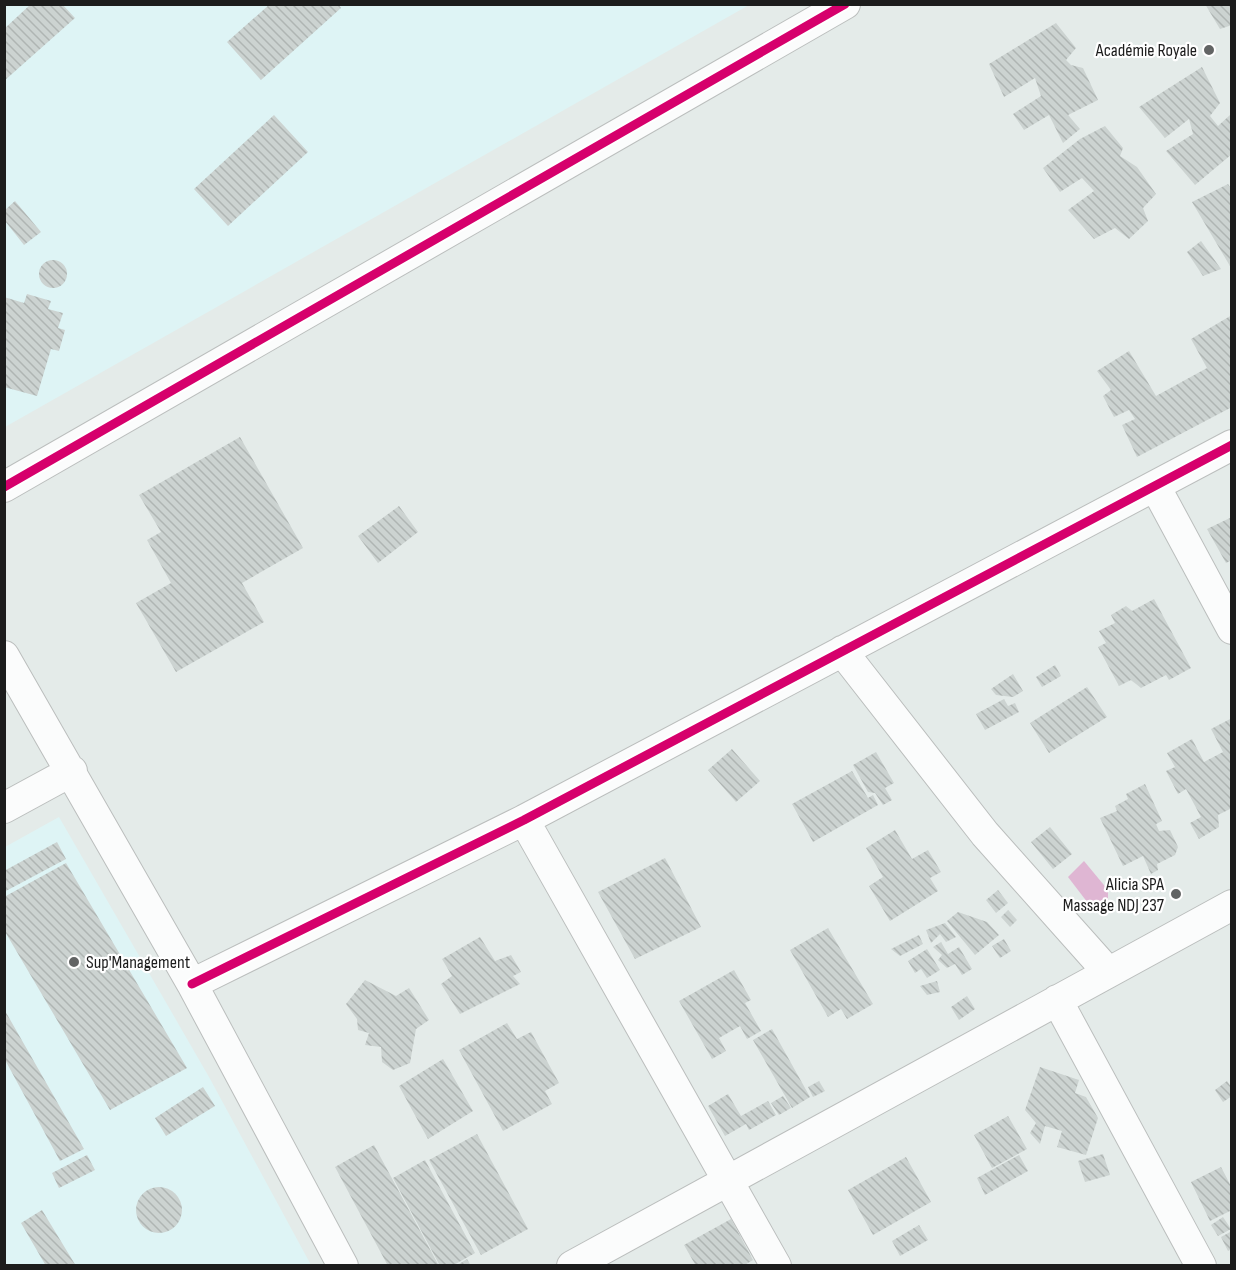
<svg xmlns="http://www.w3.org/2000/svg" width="1236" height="1270" font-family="'Sofia Sans Condensed',sans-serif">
  <defs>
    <pattern id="building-back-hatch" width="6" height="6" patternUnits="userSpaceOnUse" patternTransform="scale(1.5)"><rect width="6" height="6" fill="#ccd3d1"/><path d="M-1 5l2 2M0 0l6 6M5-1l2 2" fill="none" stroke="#afb5b3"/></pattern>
  </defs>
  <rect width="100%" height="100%" fill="#e4ebe9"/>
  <path fill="#def4f5" d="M5,5H749L5,427Z
    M59,817L209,1077L311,1265L5,1266V847Z"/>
  <path fill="#dfb6d3" d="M1084,861L1108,890V901L1100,907H1091L1068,877Z"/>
  <path fill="url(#building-back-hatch)" d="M31,4H62L75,18L4,81V29Z
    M270,4H338L341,8L261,80L227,42Z
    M1205,4H1232V25L1220,29Z
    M1056,23L1076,48L1066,60L1071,65L1083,68L1098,100L1068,115L1080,129L1063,143L1049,115L1024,130L1013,114L1041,96L1035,78L1004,97L989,64Z
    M1202,67L1220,103L1210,116L1218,126L1230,115L1232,116V154L1195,185L1166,151L1193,134L1189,119L1165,138L1139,107Z
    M274,115L308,152L228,226L194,189Z
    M1105,126L1123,148L1120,156L1137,167L1156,194L1143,208L1148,221L1129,239L1115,228L1094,239L1068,210L1094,191L1082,178L1060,192L1043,168L1080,139Z
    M1228,184L1232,190L1230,266L1192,202Z
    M15,201L41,232L24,245L5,221V210Z
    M1201,241L1221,269L1203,276L1187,252Z
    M39 274a14 14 0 1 1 28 0a14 14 0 1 1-28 0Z
    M27,294L51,301L48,309L63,313L58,328L65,330L59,351L51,349L37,396L4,387V297L24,303Z
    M1232,315V407L1137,457L1122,425L1135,419L1129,410L1114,417L1103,396L1111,390L1097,371L1129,351L1156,396L1207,368L1191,339Z
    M240,437L303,548L242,583L264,622L176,672L136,603L171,583L147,540L161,532L139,495Z
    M399,506L418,532L378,563L358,536Z
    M1232,517V560L1226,563L1207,529Z
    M1154,599L1191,668L1169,680L1166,675L1141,688L1131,680L1119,686L1098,647L1106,643L1099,631L1115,623L1111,615L1126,606L1132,611Z
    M1055,665L1061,676L1042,687L1036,677Z
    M1013,674L1023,691L1013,697L996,695L991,689Z
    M1087,687L1107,717L1049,753L1030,723Z
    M1004,699L1008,706L1015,703L1019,712L985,730L976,714Z
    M1232,718V808L1218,815L1219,827L1199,839L1190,823L1201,817L1186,789L1178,794L1166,771L1175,767L1167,753L1192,739L1204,762L1223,752L1211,729Z
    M732,749L760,781L736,802L708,770Z
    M876,752L894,783L885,788L892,800L883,805L875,793L868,792L853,765Z
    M852,771L868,798L873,795L878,805L813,842L792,804Z
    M1145,784L1162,821L1156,824L1159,831L1170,830L1178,847L1175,855L1157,864L1158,870L1151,874L1143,856L1123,866L1100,818L1117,811L1115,806L1128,799L1126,794Z
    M1050,827L1072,854L1053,869L1031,842Z
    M895,830L912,859L928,850L941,872L930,878L938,891L890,921L869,886L883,877L866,848Z
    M57,842L66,859L4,892V871Z
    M665,858L701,927L635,959L598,892Z
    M66,863L187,1068L110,1110L4,930V897Z
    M998,890L1008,903L996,913L986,900Z
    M1008,910L1017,920L1010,927L1001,917Z
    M958,912L987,922L999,935L975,955L947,921Z
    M945,923L956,937L946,942L940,934L931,943L926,930Z
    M828,928L873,1004L847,1019L841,1009L828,1017L790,950Z
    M919,935L923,944L900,956L891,949Z
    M480,937L495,961L511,955L521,972L513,976L520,984L460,1014L441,984L452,976L442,959Z
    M1004,939L1011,951L1000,958L992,946Z
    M941,942L948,954L959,947L972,969L962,975L955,964L947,968L938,960L942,955L933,947Z
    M927,949L940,970L927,978L921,969L915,973L908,961Z
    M734,970L751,1000L745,1003L761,1031L747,1039L740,1026L719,1038L726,1051L712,1059L679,1001Z
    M365,980L396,996L409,988L429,1020L416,1029L410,1063L393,1070L382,1062L381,1047L365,1045L369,1033L358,1030L357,1019L346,1004Z
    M937,981L940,992L927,995L920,986Z
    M967,996L975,1009L959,1020L951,1007Z
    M4,1009L84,1149L60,1161L4,1058Z
    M507,1023L517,1039L531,1032L559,1083L545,1091L552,1104L503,1131L459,1050Z
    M772,1029L810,1097L792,1108L753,1040Z
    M443,1059L473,1111L428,1139L399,1086Z
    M1040,1067L1079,1080L1075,1093L1086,1097L1098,1118L1086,1155L1057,1147L1062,1131L1045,1126L1040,1144L1030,1133L1036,1123L1025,1110Z
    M819,1081L825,1091L813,1097L808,1087Z
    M1227,1081L1232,1088V1096L1223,1102L1215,1090Z
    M203,1087L215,1106L166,1136L155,1118Z
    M728,1094L741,1116L768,1101L776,1115L749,1130L746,1124L725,1136L708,1106Z
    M783,1096L791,1108L779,1115L771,1103Z
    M1008,1116L1027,1149L992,1168L974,1135Z
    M477,1134L528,1229L481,1255L429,1160Z
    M374,1145L439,1266H388L335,1167Z
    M1103,1154L1110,1175L1085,1182L1078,1161Z
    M87,1155L95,1170L59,1188L52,1173Z
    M1019,1155L1028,1171L985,1195L977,1178Z
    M906,1157L931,1202L873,1235L848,1190Z
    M425,1160L475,1253L452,1266H440L393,1178Z
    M1221,1167L1232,1188V1210L1210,1221L1191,1182Z
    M136 1210a23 23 0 1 1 46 0a23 23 0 1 1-46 0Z
    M42,1210L76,1266H46L21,1223Z
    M1223,1217L1231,1229L1218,1236L1211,1225Z
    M731,1219L753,1260L743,1266H696L684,1245Z
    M919,1225L928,1240L900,1256L892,1241Z
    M1232,1231V1249L1228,1251L1221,1237Z
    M467,1259L471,1266H456Z"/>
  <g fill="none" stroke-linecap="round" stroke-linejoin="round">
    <g stroke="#bbbebd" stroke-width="32">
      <path id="minor" d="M1155,486L1232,629
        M4,487L845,4
        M842,651L985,834L1108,972
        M4,656L192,984L343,1266
        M4,808L72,771
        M524,820L776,1266
        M192,984L524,820L1232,445
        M1057,1000L1201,1266
        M572,1266L1232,905"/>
    </g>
    <use href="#minor" stroke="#fbfcfc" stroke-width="30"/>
    <g stroke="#fff" stroke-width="13">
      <path id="cycleway" d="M4,487L845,4
        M192,984L524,820L1232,445"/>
    </g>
    <use href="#cycleway" stroke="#d6006c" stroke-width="9"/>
  </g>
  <g fill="#626464" stroke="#fff" stroke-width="2">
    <circle cx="1209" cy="50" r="6"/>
    <circle cx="1176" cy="894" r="6"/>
    <circle cx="74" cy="962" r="6"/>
  </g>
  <g text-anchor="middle" stroke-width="4.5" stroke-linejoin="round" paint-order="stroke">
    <g font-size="18" fill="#1c1c1c" stroke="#fff" text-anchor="end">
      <text x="1197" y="56">Académie Royale</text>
      <text x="1164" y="890">Alicia SPA<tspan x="1164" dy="21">Massage NDJ 237</tspan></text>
      <text x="86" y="968" text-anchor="start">Sup'Management</text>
    </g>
  </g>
  <rect width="1236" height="1270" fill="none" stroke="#1c1c1c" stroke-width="12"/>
</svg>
